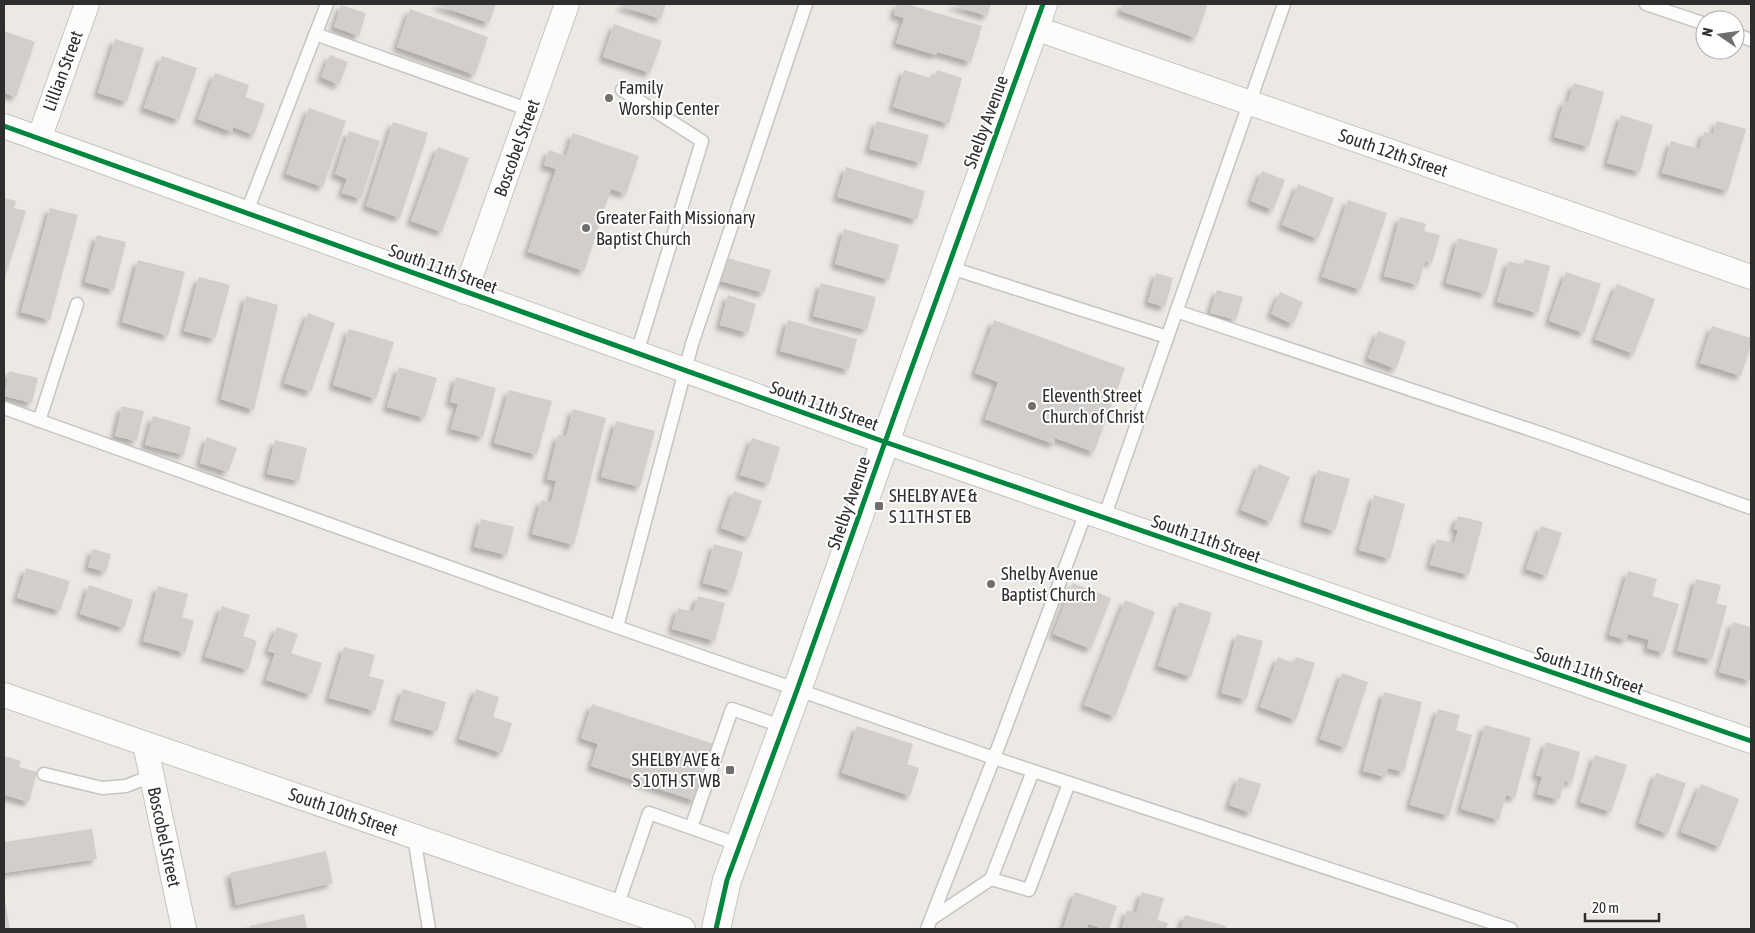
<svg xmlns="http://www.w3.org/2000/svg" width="1755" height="933" font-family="'Asap Condensed',sans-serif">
  <defs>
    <filter id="shadow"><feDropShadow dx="-4.5" dy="4.5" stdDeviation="2.5" flood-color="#0004"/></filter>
  </defs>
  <rect width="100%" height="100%" fill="#ece8e4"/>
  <path fill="#d1cecb" filter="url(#shadow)" d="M434,4H496L489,23Z
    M622,4H666L661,19L621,6Z
    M897,4H906L982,26L971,62L937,52L936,55L896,43L904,18L894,15Z
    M950,4H991L987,16Z
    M1123,4H1202L1207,6L1196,38L1121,11Z
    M341,5L366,13L359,36L334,27Z
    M410,9L488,37L475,75L397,47Z
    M614,24L662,41L650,73L603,57Z
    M4,31L35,42L16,97L4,93Z
    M115,39L144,48L127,102L98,93Z
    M330,55L348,62L339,85L321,77Z
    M162,56L197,68L179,120L144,108Z
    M904,70L934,79L937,70L962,78L949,124L893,107Z
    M215,73L249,85L245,97L265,104L254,135L233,127L232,132L198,119Z
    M1574,83L1604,92L1589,147L1554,137L1564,101L1568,102Z
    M309,108L346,121L323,187L286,174Z
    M1621,115L1653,125L1640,172L1607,163Z
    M877,121L929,135L921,163L869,149Z
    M1717,121L1746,129L1728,191L1662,173L1671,141L1699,149L1704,132L1713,134Z
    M393,122L428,133L400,218L366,206Z
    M349,131L380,141L361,199L342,193L347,179L335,174Z
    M573,133L639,156L626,194L611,189L584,271L528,252L556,169L544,165L549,150L566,156Z
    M438,147L469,158L442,232L411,221Z
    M846,167L925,191L917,220L837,197Z
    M1262,171L1285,180L1273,210L1251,201Z
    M1298,184L1334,198L1318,239L1282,225Z
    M4,198L16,201L14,208L26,211L4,281Z
    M1348,200L1387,213L1361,290L1322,277Z
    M50,208L78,215L50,320L21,312Z
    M1400,217L1426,224L1424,231L1440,235L1432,263L1425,261L1418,285L1384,276Z
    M844,229L899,245L889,280L835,264Z
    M97,235L126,242L114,290L85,282Z
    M1458,238L1498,249L1486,294L1446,283Z
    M723,257L771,270L764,293L717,280Z
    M1525,259L1550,266L1538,313L1497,302L1509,261L1523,265Z
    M138,260L185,272L168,336L122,322Z
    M1566,272L1601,284L1584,333L1549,321Z
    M1156,273L1173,278L1165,307L1148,302Z
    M199,277L230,285L215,339L184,331Z
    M821,283L876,297L867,330L813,316Z
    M1617,284L1655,299L1634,354L1595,339Z
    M1217,290L1243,297L1236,320L1210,313Z
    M1280,292L1303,302L1293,324L1271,314Z
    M728,295L756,304L748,333L720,325Z
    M246,296L278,305L254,410L221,399Z
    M308,313L335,323L311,392L284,383Z
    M788,320L857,339L849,370L780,351Z
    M994,320L1125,368L1094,452L1055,438L1054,444L985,419L998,382L975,373Z
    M1712,326L1751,338V345L1741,376L1700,363Z
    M349,329L394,342L376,399L333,385Z
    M1378,331L1406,341L1396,369L1368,358Z
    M399,367L437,378L425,418L387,407Z
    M9,371L38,378L32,403L4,396Z
    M456,377L496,388L483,437L451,429L458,404L450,402Z
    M509,390L552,401L537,455L494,443Z
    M122,406L144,411L137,441L115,436Z
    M573,409L606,418L574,545L532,534L541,500L551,502L556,481L547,479L558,435L566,437Z
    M153,416L191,427L184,455L145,445Z
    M616,421L655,431L640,487L601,477Z
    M207,437L237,448L228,472L200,463Z
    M752,438L780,447L769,484L740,475Z
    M275,440L307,448L299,481L267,474Z
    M1259,464L1290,477L1271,522L1241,510Z
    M1318,470L1350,479L1335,531L1304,522Z
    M734,491L762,501L749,538L721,528Z
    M1374,495L1405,504L1390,559L1359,550Z
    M1458,516L1483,522L1469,575L1430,565L1437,539L1454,543L1458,530L1454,529Z
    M481,519L514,527L507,555L474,547Z
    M1541,526L1562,533L1547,576L1526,569Z
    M714,544L743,552L732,591L703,583Z
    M93,549L111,554L106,572L88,567Z
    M26,568L70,581L60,611L17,598Z
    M1628,571L1657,579L1652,596L1679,604L1664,653L1647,648L1649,640L1628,634L1626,640L1609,635Z
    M1696,579L1721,585L1716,603L1727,606L1712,660L1677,651Z
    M1073,583L1111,598L1091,649L1053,634Z
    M89,585L133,600L124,628L80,614Z
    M158,586L188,594L182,617L194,621L185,653L143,641Z
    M698,596L725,603L715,641L672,629L678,608L693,612Z
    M1125,600L1155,612L1115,717L1084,705Z
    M1179,602L1212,613L1191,677L1158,666Z
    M222,606L250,615L243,636L257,641L248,670L205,657Z
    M1733,622L1751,627V681L1719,672Z
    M277,627L298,634L291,653L322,663L311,695L266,680L275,653L268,651Z
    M1237,634L1263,641L1246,700L1221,693Z
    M344,647L375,655L369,676L384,680L375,711L329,698Z
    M1278,657L1293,663L1296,657L1315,663L1296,720L1260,707Z
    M1342,673L1368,682L1346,748L1320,739Z
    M403,689L446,702L437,732L394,720Z
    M476,689L499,697L493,717L512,723L502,753L459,739Z
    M1384,692L1422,702L1404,772L1388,768L1386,777L1363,771Z
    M592,704L714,744L695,801L591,766L598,744L581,738Z
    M1438,709L1460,715L1456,730L1472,735L1449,816L1410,805Z
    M1485,725L1531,738L1515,798L1506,795L1499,820L1461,809Z
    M857,726L913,744L907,764L919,768L910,796L842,773Z
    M1546,742L1580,752L1572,783L1565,781L1559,800L1537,794L1542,777L1536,775Z
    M1595,755L1627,765L1611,812L1580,802Z
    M4,756L21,761L19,767L37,772L29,802L4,795Z
    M1656,773L1686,783L1668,834L1639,823Z
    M1239,777L1261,784L1251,813L1229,805Z
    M1701,784L1739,799L1720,847L1681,832Z
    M92,829L97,859L4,873V842Z
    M326,851L333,883L236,905L230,873Z
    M1075,892L1117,906L1109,929H1104L1088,924L1087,929H1063Z
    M1142,892L1164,898L1157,920L1168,923L1166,929H1122L1127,910L1136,913Z
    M4,901H5L10,929H4Z
    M304,914L307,929H251L250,926Z
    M1185,915L1226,926L1225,929H1181Z"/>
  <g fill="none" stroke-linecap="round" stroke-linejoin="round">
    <g stroke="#c5c4c5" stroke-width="15">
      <path id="lane" d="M1646,4L1705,24
        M315,34L530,110
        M1735,34L1751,40
        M622,90L702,141L637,353
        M246,214L327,4
        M948,267L1167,337
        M1176,311L1549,436L1751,508
        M4,408L617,627L994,758L1086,512
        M39,421L77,304
        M1104,518L1284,4
        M617,627L692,344L806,4
        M44,774L102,788L126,786L151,776
        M691,828L732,709L784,727
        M414,837L429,929
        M991,879L1029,890L1069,783
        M617,907L649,813L740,845
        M931,919L991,879L1033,771
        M927,929L994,758L1511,929"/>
    </g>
    <g stroke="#c5c4c5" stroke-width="26">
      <path id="street" d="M1035,28L1751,277
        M4,126L885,442L1751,741
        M39,139L87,4
        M465,292L567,4
        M4,695L683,929
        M145,744L184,929"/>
    </g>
    <g stroke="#c5c4c5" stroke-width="30">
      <path id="secondary" d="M716,929L727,880L797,690L895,414L1043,4"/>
    </g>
    <use href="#lane" stroke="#fcfcfb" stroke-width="12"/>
    <use href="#street" stroke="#fcfcfb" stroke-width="24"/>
    <use href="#secondary" stroke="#fcfcfb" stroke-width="28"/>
    <g stroke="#fff" stroke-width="8">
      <path id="cycleway" d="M4,126L885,442L1751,741
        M716,929L727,880L797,690L895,414L1043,4"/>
    </g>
    <use href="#cycleway" stroke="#00873e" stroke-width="5"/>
  </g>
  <g fill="#706f6e" stroke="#fff" stroke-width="2">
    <circle cx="609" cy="98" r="5"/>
    <circle cx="586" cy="228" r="5"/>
    <circle cx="1032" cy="406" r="5"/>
    <rect x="874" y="501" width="10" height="10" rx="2.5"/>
    <circle cx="991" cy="584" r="5"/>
    <rect x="725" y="765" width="10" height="10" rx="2.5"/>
  </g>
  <g text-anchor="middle" stroke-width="4" stroke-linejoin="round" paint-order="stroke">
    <g font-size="18" fill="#2e2e2e" stroke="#fff">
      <text transform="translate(63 71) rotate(-70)" y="6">Lillian Street</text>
      <text transform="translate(986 122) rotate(-70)" y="6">Shelby Avenue</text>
      <text transform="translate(517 148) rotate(-70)" y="6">Boscobel Street</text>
      <text transform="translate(1393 153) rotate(19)" y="6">South 12th Street</text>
      <text transform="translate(443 269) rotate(20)" y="6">South 11th Street</text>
      <text transform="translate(824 406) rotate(20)" y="6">South 11th Street</text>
      <text transform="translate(849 503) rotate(-71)" y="6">Shelby Avenue</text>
      <text transform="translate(1206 539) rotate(19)" y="6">South 11th Street</text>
      <text transform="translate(1589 671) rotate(19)" y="6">South 11th Street</text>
      <text transform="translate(343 812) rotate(19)" y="6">South 10th Street</text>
      <text transform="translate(164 837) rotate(78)" y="6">Boscobel Street</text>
    </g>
    <g font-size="18" fill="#2e2e2e" stroke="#fff" text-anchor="start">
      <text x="619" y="94">Family<tspan x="619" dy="21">Worship Center</tspan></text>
      <text x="596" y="224">Greater Faith Missionary<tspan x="596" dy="21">Baptist Church</tspan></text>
      <text x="1042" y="402">Eleventh Street<tspan x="1042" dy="21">Church of Christ</tspan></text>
      <text x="889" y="502">SHELBY AVE &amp;<tspan x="889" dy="21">S 11TH ST EB</tspan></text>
      <text x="1001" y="580">Shelby Avenue<tspan x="1001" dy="21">Baptist Church</tspan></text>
      <text x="720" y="766" text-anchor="end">SHELBY AVE &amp;<tspan x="720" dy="21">S 10TH ST WB</tspan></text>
    </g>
  </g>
  <rect width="1755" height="933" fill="none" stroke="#2e2e2e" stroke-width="10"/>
  <g transform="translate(1720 35) rotate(283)"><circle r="24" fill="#ffffff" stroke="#ababab"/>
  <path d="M0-4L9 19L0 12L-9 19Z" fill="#706f6e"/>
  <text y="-8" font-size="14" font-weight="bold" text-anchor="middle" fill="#2e2e2e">N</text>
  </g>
  <path d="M1585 913v8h74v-8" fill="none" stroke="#2e2e2e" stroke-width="2.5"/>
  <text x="1592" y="913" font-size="15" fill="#2e2e2e" stroke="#ffffff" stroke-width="4" paint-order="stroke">20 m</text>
</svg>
